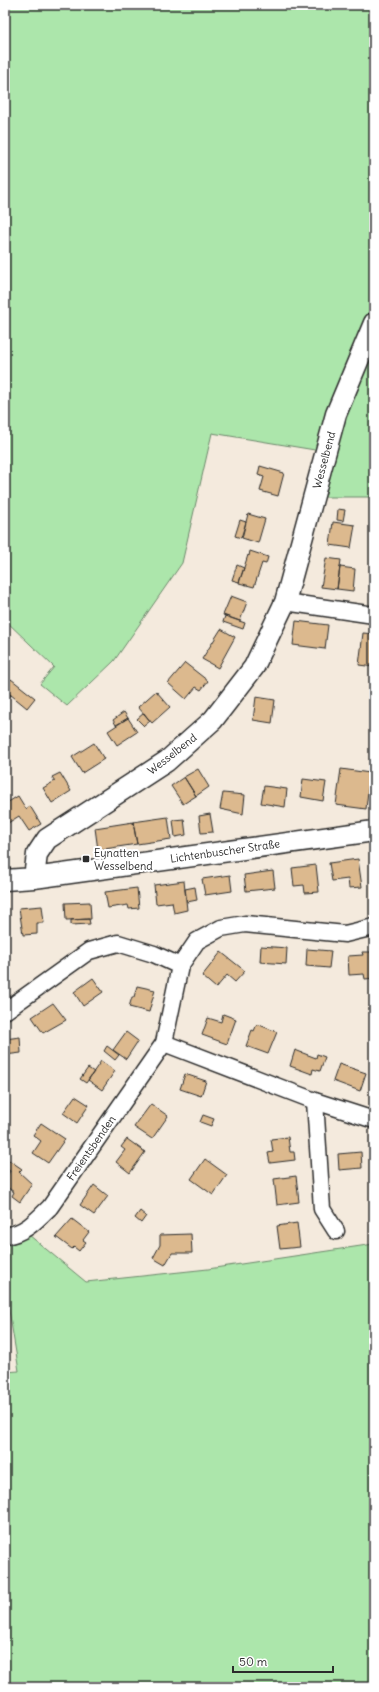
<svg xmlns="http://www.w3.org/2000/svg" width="379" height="1692" font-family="Delius,sans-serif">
  <rect width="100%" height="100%" fill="#f4eadd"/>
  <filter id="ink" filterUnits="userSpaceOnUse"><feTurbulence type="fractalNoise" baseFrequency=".025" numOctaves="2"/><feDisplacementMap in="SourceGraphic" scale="8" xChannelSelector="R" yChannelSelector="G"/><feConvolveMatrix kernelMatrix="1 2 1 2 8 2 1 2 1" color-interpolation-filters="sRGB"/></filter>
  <g filter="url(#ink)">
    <path fill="#ace6ab" stroke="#6c886b" d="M5,5H374V497H308L321,451L212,433L182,563L114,661L67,706L40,684L54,667L5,620Z
      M29,1235L86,1282L208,1269L374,1244V1687H5V1372L19,1371L7,1298L9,1242Z"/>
    <path fill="#dcb98e" stroke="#2b2b2b" d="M260,466L284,473L278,496L260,491L264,477L258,475Z
      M338,509L345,510L343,521L337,520Z
      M248,514L265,519L258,543L242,538Z
      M240,520L246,522L241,538L235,536Z
      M333,522L355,525L351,548L330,545Z
      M250,551L268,557L266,564L262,563L254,587L239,583L248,555L249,556Z
      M326,558L341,560L337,589L321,587Z
      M237,565L244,568L239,582L232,580Z
      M340,567L355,569L353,591L337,589Z
      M231,596L247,602L240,621L223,615Z
      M225,616L245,623L243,629L223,622Z
      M296,621L328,625L325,649L293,645Z
      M221,629L235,637L218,668L202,659Z
      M363,633L374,634V667L359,665Z
      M185,663L208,681L201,690L196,687L186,699L168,683Z
      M11,679L35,698L27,708L5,690V686Z
      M5,690L11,695L5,703Z
      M156,691L170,707L152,723L138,707Z
      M256,697L275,700L272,723L253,720Z
      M124,712L128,718L116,725L113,720Z
      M144,713L150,721L144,726L137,719Z
      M128,718L137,732L117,745L108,731Z
      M94,743L104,759L82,773L72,757Z
      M198,769L209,787L196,796L184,777Z
      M341,769L370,773L366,809L336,805Z
      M60,773L71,791L52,803L43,788L55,781L52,777Z
      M184,777L196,796L183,804L171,786Z
      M303,779L326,782L323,801L301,797Z
      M264,786L287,789L285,807L261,803Z
      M223,793L245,795L243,814L220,809Z
      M18,796L26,809L30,806L41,824L29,831L19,816L8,823L5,819V804Z
      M210,814L213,832L201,833L199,816Z
      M168,817L171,839L137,844L133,822Z
      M184,819L186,835L175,837L173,820Z
      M133,822L137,844L98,850L95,828Z
      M358,859L362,887L349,888L348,879L332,881L329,863Z
      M316,865L319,892L305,893L304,885L294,886L292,868Z
      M273,871L275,888L246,891L244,875Z
      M230,875L232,891L205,895L202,879Z
      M184,881L187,910L174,913L172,902L156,904L154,885Z
      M195,887L197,900L187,902L185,889Z
      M137,888L139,908L129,909L128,905L108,908L105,892Z
      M90,902L91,919L66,920L65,903Z
      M42,906L44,923H37V934L23,935L19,908Z
      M89,919L90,924L71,925V920Z
      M261,946L287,948L286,964L260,962Z
      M307,949L331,951L329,968L306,966Z
      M221,952L245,971L235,982L227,975L216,988L202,976Z
      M362,952H374V978L365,979L364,974L349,975L348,956L363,955Z
      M93,978L103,992L83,1006L74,992Z
      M137,986L155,990L149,1012L129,1007L132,997H134Z
      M53,1003L66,1020L43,1033L32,1017Z
      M223,1014L236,1019L227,1044L202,1035L208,1018L221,1022Z
      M257,1024L277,1032L268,1054L246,1046L252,1030L254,1031Z
      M126,1032L138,1041L126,1059L113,1050Z
      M20,1037L21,1053L5,1055V1039Z
      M107,1046L119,1055L115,1060L104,1051Z
      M295,1050L316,1058L317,1054L325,1057L320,1071L313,1069L312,1074L290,1066Z
      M101,1061L115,1071L102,1090L88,1080Z
      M339,1064L366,1073L360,1091L333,1081Z
      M88,1068L94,1072L86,1083L80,1079Z
      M185,1074L206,1081L201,1096L180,1089Z
      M75,1096L89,1105L77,1123L63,1113Z
      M151,1104L168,1116L152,1139L134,1127Z
      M203,1115L214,1119L211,1126L200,1122Z
      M41,1123L65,1139L48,1163L33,1153L41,1141L33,1135Z
      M288,1137L290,1152H294L295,1160L270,1163L268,1153L273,1152L271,1139Z
      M127,1139L145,1152L130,1173L116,1162L125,1150L121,1147Z
      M361,1152L362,1168L339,1170L338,1154Z
      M6,1158L22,1169L19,1172L32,1184L20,1202L12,1196L14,1192L5,1186V1179L10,1171L5,1168Z
      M205,1159L227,1175L213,1195L191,1179Z
      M296,1176L299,1202L277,1205L274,1179Z
      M94,1185L108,1196L94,1215L80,1205Z
      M140,1211L146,1216L141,1223L135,1218Z
      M72,1219L89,1232L83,1240L86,1242L79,1251L74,1247L72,1249L56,1237Z
      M297,1223L300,1247L280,1249L277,1226Z
      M191,1234L192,1253H172L165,1265L153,1258L160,1245V1235Z"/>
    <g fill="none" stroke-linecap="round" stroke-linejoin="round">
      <g stroke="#2b2b2b" stroke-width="19">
        <path id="minor" d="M285,602L374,615
          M5,1011L89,951L118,943L154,954L180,966L197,941L221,928L245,924L345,934L374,927
          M164,1043L180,966
          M315,1101L322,1209L336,1231
          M5,1236C25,1233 36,1221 50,1207L164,1043L315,1101L374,1120"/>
      </g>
      <g stroke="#2b2b2b" stroke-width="23">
        <path id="tertiary" d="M34,878L37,854L47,839L167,761L213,720L254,667L285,602L336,414L374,323
          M5,880L34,878L374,831"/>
      </g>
      <use href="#minor" stroke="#fff" stroke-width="16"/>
      <use href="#tertiary" stroke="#fff" stroke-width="20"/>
    </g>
  </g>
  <rect fill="#2b2b2b" stroke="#fff" stroke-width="1.5" x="82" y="855" width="8" height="8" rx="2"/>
  <g text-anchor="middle" stroke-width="4" stroke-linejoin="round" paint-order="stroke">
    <g font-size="11" fill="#2b2b2b" stroke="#fff">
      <text transform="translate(324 460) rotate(-75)" y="4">Wesselbend</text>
      <text transform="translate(172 754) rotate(-38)" y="4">Wesselbend</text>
      <text transform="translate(225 851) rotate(-8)" y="4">Lichtenbuscher Straße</text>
      <text transform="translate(91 1148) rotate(-55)" y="4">Freientsbenden</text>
    </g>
    <g font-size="11" fill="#2b2b2b" stroke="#fff" text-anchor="start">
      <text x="94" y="857">Eynatten<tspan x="94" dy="13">Wesselbend</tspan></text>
    </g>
  </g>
  <rect width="379" height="1692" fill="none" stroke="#fff" stroke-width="20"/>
  <rect x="10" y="10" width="359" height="1672" fill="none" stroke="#2b2b2b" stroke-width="1.5" filter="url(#ink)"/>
  <path d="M233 1666v6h100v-6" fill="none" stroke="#2b2b2b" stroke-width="2"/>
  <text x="239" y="1666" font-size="12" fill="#2b2b2b" stroke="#ffffff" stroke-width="3" paint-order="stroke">50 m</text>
</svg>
